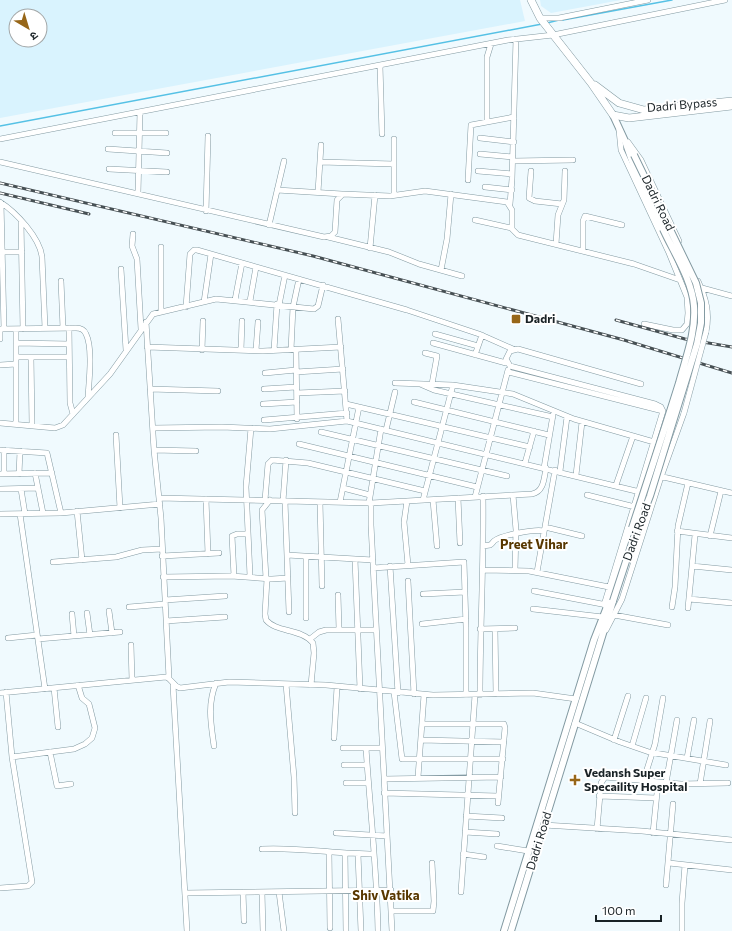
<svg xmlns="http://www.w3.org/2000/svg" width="732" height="931" font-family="Commissioner,'Noto Sans Devanagari',sans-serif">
  <rect width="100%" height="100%" fill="#f0fafe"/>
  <path fill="#d9f3fe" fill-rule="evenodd" d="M0,0H520L525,21L0,118ZM16,16H40V40H16Z
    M540,0H621L551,13L541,6Z"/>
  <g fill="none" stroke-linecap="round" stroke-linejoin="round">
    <path stroke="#55c1e5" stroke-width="1.5" d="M563,20L672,0
      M547,23L559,20
      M0,126L542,24"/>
    <g stroke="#839aa2" stroke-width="6">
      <path id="minor" d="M540,18H559L648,0
        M380,66L382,134
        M487,121V57L491,44
        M619,130L621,150L669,253L687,297L688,313L687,324L682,330H673L644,324
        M115,133H166
        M480,138L514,142
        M0,139L508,40L553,35L725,0
        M394,139V195
        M628,142L641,160L679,241
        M108,149L167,153
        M480,154L513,157
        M513,161L573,160
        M0,162C108,188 216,213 324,237L331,236L335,232L337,200L343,194L390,196L425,191L507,202L512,210V229L518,235L634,264L680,280
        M320,162L394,164
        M109,169L167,172
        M478,171L512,174
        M531,171L529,198L535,201L562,204
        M468,180L471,125L514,117
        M485,187L512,190
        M277,190L342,194
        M318,192L321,145
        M138,193L140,112
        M0,202C16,212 40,238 42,257L45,328
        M1,203L4,329
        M510,204L512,179L516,39
        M206,211L208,136
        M475,220L511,228
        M21,222L23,329
        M269,225L284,161
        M133,234L132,246L137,259L141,329
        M328,237L389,252L419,264L462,276
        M556,244L558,215L564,200L565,171
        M370,248L375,195
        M583,251V221L585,216L622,225
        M1,252H22
        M121,269L126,350
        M441,270L447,239L451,194
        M61,281L63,328
        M698,281C706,298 710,313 706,332
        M702,288L732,296
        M235,300L242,263
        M250,301L256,267
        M204,302L211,254
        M279,305L285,275
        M186,307L190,254L194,250H197L407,310L479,334L513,349
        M161,312V247
        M338,319L347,421
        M146,322L154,450L161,518L169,678
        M69,328L70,403L73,414
        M0,329L76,328C80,328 84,329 86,334C93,348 89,381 88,397
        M16,329V424
        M435,334L478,346
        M0,339V329
        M16,343L69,344
        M433,343L506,363
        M147,347L263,351L341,347
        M202,350L203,321
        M241,350L242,321
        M256,350L258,322
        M274,350L277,304
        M291,350L293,307L299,279
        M296,350L297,419
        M425,353L437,356L432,384
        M475,355L482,335
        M16,357H69
        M31,357L32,425
        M0,365L16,364
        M296,372L343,369
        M508,372L663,411
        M265,373L296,370
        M395,383L453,385L513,394L574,419L654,442
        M420,384L434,390L553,417
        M150,389L218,391
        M264,389L296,387
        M297,393L345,391
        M414,402L549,435
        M263,404L297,402
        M346,404L530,447
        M264,420L347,413
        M0,423L55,428L63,425L110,374L153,314L216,299L314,309L318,306L323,285
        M153,428L222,427L270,429L347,421L640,492
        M386,430L395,392
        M321,432L507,476
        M116,435L120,508
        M299,444L477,487
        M0,450L47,453L61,513
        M154,450L196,451
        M525,463L534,431
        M544,468L553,415
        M560,471L567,417
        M35,473L43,513
        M0,474L52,473
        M4,474V450
        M19,474L20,451
        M576,475L582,422
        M659,476L732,493
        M616,485L633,436
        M343,488L370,495
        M0,489L38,488
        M21,489L25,514
        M513,495L516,530L515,570
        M587,495L635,507
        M475,497L508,370
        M159,498L371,503L532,494C544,492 544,478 546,468
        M458,498L460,543
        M206,499L208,554
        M265,500L268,464L272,460L308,463L425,491
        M423,500L453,385
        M433,500L437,546
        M283,501L286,460
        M285,501L289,612
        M407,501L404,522L408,565
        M320,502L322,586
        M340,502L359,407
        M369,503L381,429
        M371,503V525L392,931
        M77,511L82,560
        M0,514L61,513L160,504
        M20,514L45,689
        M545,527L582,536
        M677,531L732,538
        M710,536L721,491
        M483,546L490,545C492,544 493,542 494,541C501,535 535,529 544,531
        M287,555L373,560
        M162,556L219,553
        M355,559L360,689
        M53,562L116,557L142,550L162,549
        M390,566L398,693
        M692,566L732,570
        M373,568L464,562L466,627V695
        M483,570L529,571L609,587
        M537,572L555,470
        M234,576L232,536L237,534H248
        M250,576L246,487L251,428
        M163,577L231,576L272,579L288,578
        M266,578L262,510L270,500
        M267,579L265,614L266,620C277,633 301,628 313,643L314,653L311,685
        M408,581L414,694
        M534,591L607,605
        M423,594L465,592
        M338,595L339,629
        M689,599L732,603
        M165,600L225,596
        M604,605L663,411L661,407L655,404L510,366L506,359L510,351L518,349L641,384
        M129,607L165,604
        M672,607L675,587L678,526L688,483
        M688,608L695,535
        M533,609L603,617
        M109,611L112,633
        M87,613L90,635
        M72,614L74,636
        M614,615L668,625
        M306,618V557
        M166,621L225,617
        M422,624L466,619
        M480,629L515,628
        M495,629L496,694
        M606,630L622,599L661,477L684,413
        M8,638L37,635
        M38,639L120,632
        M310,639L319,632L326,630H376
        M131,645L132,680
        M286,684L294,777L295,813
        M173,685L187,931
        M54,688L58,727
        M394,692L402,759H503
        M0,693L166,677C172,679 173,686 180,688L229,682L326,685L433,695L533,693L576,699
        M480,695C480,629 484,562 483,496
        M575,723L620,742L649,752L726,765
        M422,724H504L505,728L498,803
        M334,738L337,687
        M421,740L504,742
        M614,740L628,696
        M214,746C211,724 207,705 216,683
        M632,746L646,698
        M343,748H382
        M366,748C370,809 377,870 378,931
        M50,752L57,786L71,784
        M12,757L74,749L85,744L92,738L95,728L89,704L82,698L78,685
        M687,758L694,720
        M344,765H367
        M418,777L424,695
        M384,779L501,777
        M643,782L655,744L663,698
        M346,783H368
        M666,783L677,720
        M700,784L710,721
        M384,793L498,796
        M599,796L656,798
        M466,816L502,818
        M544,825L642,831L732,840
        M597,829L601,783L605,777L681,784L728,783
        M465,832L497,834
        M336,833L387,836
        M653,833L658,783
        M497,846L528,851
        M262,849C299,847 336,854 374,854
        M329,852L330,928
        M345,853L346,931
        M358,854L361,931
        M463,854L484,857
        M669,863L732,870
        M666,885L673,804
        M0,888L28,886L32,882L12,757L6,692
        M243,892L244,921
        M262,892L263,931
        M279,892L284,931
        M461,892L475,695
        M185,893L391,890
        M392,911H433L434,901L432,863
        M682,931V903L685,865"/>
    </g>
    <g stroke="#839aa2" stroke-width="8">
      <path id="tertiary" d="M613,115L625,141L634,155
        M625,141L638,178L663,229
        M504,931L594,640L610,599L632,528
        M511,931L613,601"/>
    </g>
    <g stroke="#839aa2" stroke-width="8">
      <path id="secondary" d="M531,0L540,18L591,83L613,115L629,118L732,106
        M595,85L619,103L644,110L732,101"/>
    </g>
    <use href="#minor" stroke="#fff" stroke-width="5"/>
    <use href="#tertiary" stroke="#fff" stroke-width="6"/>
    <use href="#secondary" stroke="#fff" stroke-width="7"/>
    <g stroke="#475054" stroke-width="3">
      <path id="rail" d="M0,183L313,256L624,340L732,373
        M0,193L89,214
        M616,320L685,339L732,347"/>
    </g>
    <use href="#rail" stroke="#fff" stroke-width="1.5" stroke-dasharray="4.5" stroke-linecap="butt"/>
    <g stroke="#839aa2" stroke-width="6" stroke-linecap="butt">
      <path id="minor-bridge" d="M684,413L706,332"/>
    </g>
    <g stroke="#839aa2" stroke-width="8" stroke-linecap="butt">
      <path id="tertiary-bridge" d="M632,528C648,479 664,431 679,383C686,357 696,332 694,306C692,280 674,253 663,229
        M613,601L632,543L650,496L697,344L701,323V303L696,283L634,155"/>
    </g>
    <use href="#minor-bridge" stroke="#fff" stroke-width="5"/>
    <use href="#tertiary-bridge" stroke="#fff" stroke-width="6"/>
  </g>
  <g fill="#976618" stroke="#fff" stroke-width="1.5">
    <rect x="511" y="314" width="10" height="10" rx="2"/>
    <path d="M573 774h4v4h4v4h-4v4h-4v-4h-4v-4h4z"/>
  </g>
  <g text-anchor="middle" stroke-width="4" stroke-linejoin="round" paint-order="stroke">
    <g font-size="12" fill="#192226" stroke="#fff">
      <text transform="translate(682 105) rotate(-5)" y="4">Dadri Bypass</text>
      <text transform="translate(658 203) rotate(64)" y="4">Dadri Road</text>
      <text transform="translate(637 532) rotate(-70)" y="4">Dadri Road</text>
      <text transform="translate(539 841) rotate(-73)" y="4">Dadri Road</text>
    </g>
    <g font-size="12" font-weight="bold" fill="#192226" stroke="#fff" text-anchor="start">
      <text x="525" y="323">Dadri</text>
      <text x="584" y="777">Vedansh Super<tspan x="584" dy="14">Specaility Hospital</tspan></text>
    </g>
    <g font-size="13" font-weight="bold" fill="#583700" stroke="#fff">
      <text x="534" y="549">Preet Vihar</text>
      <text x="386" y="900">Shiv Vatika</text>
    </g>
  </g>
  <g transform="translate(28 28) rotate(142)"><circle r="19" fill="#ffffff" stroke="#a3a7a8"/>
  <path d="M0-3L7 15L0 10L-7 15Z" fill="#976618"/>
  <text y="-6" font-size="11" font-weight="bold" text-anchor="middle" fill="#192226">उ</text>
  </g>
  <path d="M596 915v6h65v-6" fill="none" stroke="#192226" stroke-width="2"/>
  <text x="602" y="915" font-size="12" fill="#192226" stroke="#ffffff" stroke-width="3" paint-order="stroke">100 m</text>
</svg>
